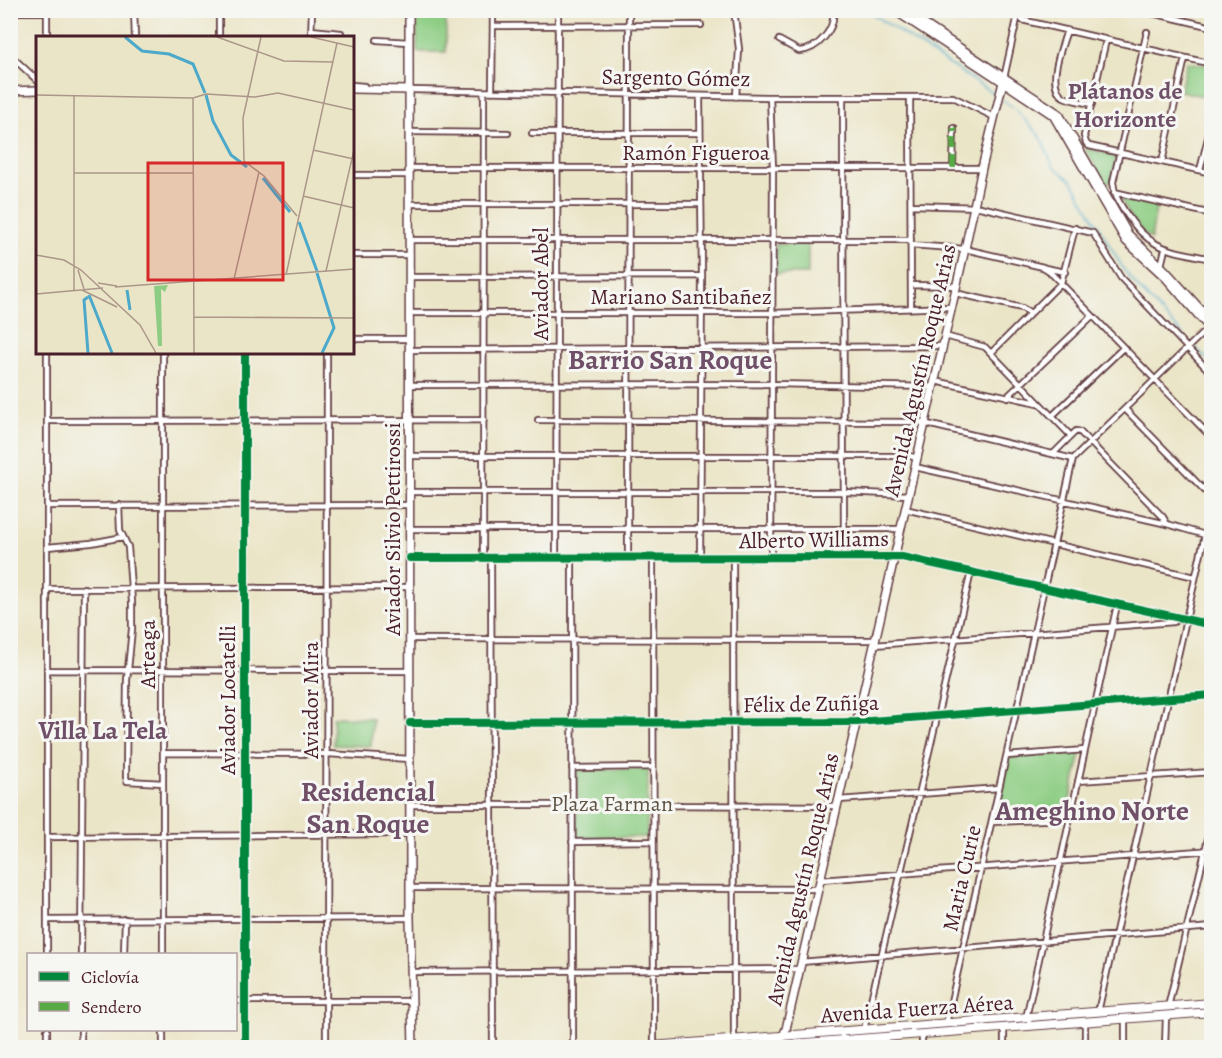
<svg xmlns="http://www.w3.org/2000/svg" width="1222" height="1058" font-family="Alegreya,serif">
  <rect width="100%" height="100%" fill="#f6f6f2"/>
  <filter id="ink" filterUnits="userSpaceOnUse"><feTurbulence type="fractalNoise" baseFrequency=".0167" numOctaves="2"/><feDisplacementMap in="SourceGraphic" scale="12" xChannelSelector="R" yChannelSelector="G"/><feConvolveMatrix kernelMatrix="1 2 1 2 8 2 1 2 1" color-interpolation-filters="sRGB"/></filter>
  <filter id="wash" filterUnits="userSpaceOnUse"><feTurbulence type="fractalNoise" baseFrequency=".008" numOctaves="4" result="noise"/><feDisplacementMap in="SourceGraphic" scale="24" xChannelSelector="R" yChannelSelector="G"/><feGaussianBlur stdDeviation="1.35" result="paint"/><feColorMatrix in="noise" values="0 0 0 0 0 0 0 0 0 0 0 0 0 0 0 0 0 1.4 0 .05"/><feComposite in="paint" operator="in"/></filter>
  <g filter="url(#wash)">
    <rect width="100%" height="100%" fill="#ebe5c7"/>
    <path fill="#8dcd83" stroke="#6c7657" stroke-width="1.5" d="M417,11H446V52H417Z
      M1187,62L1211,66V98L1180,91Z
      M1085,148L1114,156L1116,160L1111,182L1105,184Z
      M1120,198L1154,205L1156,208L1151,239L1137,227Z
      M776,244H808V274H776Z
      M333,717L372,718L371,746L333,745Z
      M1081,753L1067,812L995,818L1010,757Z
      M646,769L648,770L647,837L577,838V770Z"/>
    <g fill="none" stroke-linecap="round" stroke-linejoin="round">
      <path stroke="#4ca9ca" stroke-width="1.5" d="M866,10L996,95
        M1003,100L1015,109L1040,136L1053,166L1072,181L1124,270L1141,291L1190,342
        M1194,346L1212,364"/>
    </g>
  </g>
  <g filter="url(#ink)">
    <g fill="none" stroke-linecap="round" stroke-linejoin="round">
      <g stroke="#623d42" stroke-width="8">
        <path id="street" d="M134,10L135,38
          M219,10V38
          M734,10L739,49L736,97
          M1139,10L1212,27
          M10,12H47
          M1022,20L1212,64
          M494,26L701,25
          M311,30L341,33
          M1067,30C1062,47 1045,86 1064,97C1072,101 1083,102 1092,104
          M1147,32L1113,182C1114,194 1119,202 1125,212C1150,251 1170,250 1212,259
          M47,38V10
          M311,38L312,10
          M377,40L409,42
          M779,40L799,51C818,50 836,29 833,10
          M1106,40L1084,136L1086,143L1089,146L1212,173
          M10,55L38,81
          M1004,78L1019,10
          M352,85L364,86
          M410,90L767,97H953L994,117
          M492,92L493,10
          M700,96L702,276L700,558
          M770,97L773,168L771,558
          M843,97L844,558
          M910,97L911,307
          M410,132L508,133
          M532,133H700
          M1162,162L1185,58
          M410,168H982
          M953,168L954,128
          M1200,170L1212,122
          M352,175H410
          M1114,192L1212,214
          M410,204H701
          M911,205L980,207L1093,233L1121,278L1212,374
          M410,240H911
          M911,245L965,249L1043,267L1048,270L1212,438
          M352,255H410
          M1161,266L1165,249
          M1045,268L1065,272
          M410,277L702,276
          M911,285L957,286
          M955,293L1022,308L1031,313
          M410,313H773L952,307
          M945,336L985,347L1071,436L1076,431L1080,432L1163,517L1167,524
          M352,339H410
          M410,350L943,346
          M163,352V954
          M245,352V1048
          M991,353L1061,283L1075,228
          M935,381L1038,403
          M410,385L773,384L934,387
          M1007,397L1092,316
          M1125,409L1212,498
          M1052,416L1123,348
          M538,420L919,422L1073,459
          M47,421L484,420
          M1053,454L1071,436
          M410,456H910L917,458
          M915,467L1167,524L1205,535
          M410,492H844L909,495
          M119,505L120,530L128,547L132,602V629L127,680L126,777L127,781L163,783
          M47,506L410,505
          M905,509L1195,577
          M410,529H901
          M1205,535L1212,528
          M47,547L91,543L123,537
          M491,557L493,1048
          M556,557L558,10
          M572,557L573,1048
          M628,557L629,10
          M410,558L902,557L1212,625
          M483,558L484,92
          M653,558L654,1045
          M733,558L734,1039
          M47,589L409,587
          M410,639L876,640
          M874,645L1174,622L1178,618
          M47,670L410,671
          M410,723L857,722L1212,695
          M164,753L327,754L410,759
          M1007,756L1085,750
          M572,768L653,767
          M1078,781L1212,772
          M839,800L999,788
          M410,805H572
          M653,805L838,806
          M992,822L1069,819
          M48,837L410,834
          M572,842L653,841
          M821,880L1212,850
          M410,888L818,889
          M47,920L410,918
          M47,954V352
          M81,954L84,588
          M124,954L125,919
          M801,962L1212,927
          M411,972L800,969
          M236,1001H412
          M1168,1007L1212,822
          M1098,1012L1205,535
          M1026,1018L1117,605
          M1125,1019V1048
          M1085,1022V1048
          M946,1024L1073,459L1209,327
          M1004,1028V1048
          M47,1030V1048
          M81,1030V1048
          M163,1030V1048
          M864,1030L971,572
          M842,1032V1048
          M922,1034V1048
          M326,1048L327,352
          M1165,1048L1166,1015"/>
      </g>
      <g stroke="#623d42" stroke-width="10">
        <path id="secondary" d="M409,10L410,918L413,1048
          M894,10L1053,115L1126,241L1166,278L1212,331
          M903,10L1059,114L1128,234L1166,271L1212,322
          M352,89L410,90
          M10,91L38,90
          M776,1044L783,1036L786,1029L965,249L982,168L1004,78"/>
      </g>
      <g stroke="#623d42" stroke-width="10">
        <path id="primary" d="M625,1048L1212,1003
          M739,1048L1212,1012"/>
      </g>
      <use href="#street" stroke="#fff" stroke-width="4.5"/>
      <use href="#secondary" stroke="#fff" stroke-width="7"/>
      <use href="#primary" stroke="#fff" stroke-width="8"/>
      <path stroke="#57aa44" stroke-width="6" stroke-dasharray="12 6" stroke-linecap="butt" d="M953,168L954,128"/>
      <g stroke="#f6f6f2" stroke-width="11">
        <path id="cycleway" d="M245,352V1048
          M410,558L902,557L1212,625
          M410,723L857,722L1212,695"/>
      </g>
      <use href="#cycleway" stroke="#00873e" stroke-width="8"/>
    </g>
  </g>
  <g text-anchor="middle" stroke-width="6" stroke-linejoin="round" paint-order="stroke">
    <g font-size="22" fill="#4a1f2b" stroke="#f6f6f2">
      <text transform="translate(676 77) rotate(1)" y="8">Sargento Gómez</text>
      <text x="696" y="160">Ramón Figueroa</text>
      <text transform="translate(540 284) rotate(-90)" y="8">Aviador Abel</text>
      <text x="681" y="304">Mariano Santibañez</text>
      <text transform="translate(919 370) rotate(-77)" y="8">Avenida Agustín Roque Arias</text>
      <text transform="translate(392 529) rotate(-90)" y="8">Aviador Silvio Pettirossi</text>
      <text transform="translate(814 539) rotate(-1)" y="8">Alberto Williams</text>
      <text transform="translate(147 654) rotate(-90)" y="8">Arteaga</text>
      <text transform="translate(227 700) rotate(-90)" y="8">Aviador Locatelli</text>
      <text transform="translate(310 700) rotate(-90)" y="8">Aviador Mira</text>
      <text transform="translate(811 703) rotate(-1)" y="8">Félix de Zuñiga</text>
      <text transform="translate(961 878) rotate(-77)" y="8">Maria Curie</text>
      <text transform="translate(802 879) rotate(-77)" y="8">Avenida Agustín Roque Arias</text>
      <text transform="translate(917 1008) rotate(-4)" y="8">Avenida Fuerza Aérea</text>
    </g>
    <g font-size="22" fill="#5e5345" stroke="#f6f6f2">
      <text x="612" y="811">Plaza Farman</text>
    </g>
    <g font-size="24" font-weight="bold" fill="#6f5068" stroke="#f6f6f2">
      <text x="1125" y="99">Plátanos de<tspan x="1125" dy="28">Horizonte</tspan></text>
    </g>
    <g font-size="26" font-weight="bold" fill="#6f5068" stroke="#f6f6f2">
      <text x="103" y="739">Villa La Tela</text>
    </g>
    <g font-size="28" font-weight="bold" fill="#6f5068" stroke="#f6f6f2">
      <text x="670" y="369">Barrio San Roque</text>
      <text x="368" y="801">Residencial<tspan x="368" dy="32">San Roque</tspan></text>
      <text x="1092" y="820">Ameghino Norte</text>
    </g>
  </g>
  <g transform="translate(36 36)">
    <rect width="318" height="318" fill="#ebe5c7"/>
    <path d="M132,249L129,256L125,253L126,310H122L118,250Z" fill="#8dcd83"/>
    <path fill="none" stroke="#4ca9ca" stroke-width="3" d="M89,1L106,15L133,18L157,28L169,57M170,59L177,85L195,119L211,131M227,142L254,176M263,186L281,235M281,237L298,292L286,317M91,254L94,274M53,259L76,317M52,317L48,264L52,261"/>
    <path fill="none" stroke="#ab9689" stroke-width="1.5" d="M181,1L248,25L297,26M225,1L207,82L208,125L228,140L261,180M275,1L318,11M0,59L157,62L170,58L219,61L242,57L318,74M157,62L158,317M277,114L318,123M38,137H158M267,160L318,172M0,219L28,224L45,234L104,289L120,317M42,234L48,253M290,235L318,114M250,239L301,7M198,243L223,136M62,247L81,250M79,251L318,233M46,254L81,271M38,255V59M0,258L67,252M158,281L318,282"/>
    <path fill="#d62828" fill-opacity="0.15" stroke="#d62828" stroke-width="3" d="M112,127H247V244H112Z"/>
    <rect width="318" height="318" fill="none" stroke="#4a1f2b" stroke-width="3"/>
  </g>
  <rect width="1222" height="1058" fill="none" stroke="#f6f6f2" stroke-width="36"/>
  <rect x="27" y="953" width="210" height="78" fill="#f6f6f2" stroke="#b1a0a2" stroke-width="1.5"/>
  <rect x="39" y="972" width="30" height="9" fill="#00873e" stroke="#b1a0a2" stroke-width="1.5"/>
  <text x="81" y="983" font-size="18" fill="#4a1f2b">Ciclovía</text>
  <rect x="39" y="1002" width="30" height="9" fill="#57aa44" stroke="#b1a0a2" stroke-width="1.5"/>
  <text x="81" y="1013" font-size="18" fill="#4a1f2b">Sendero</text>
</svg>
